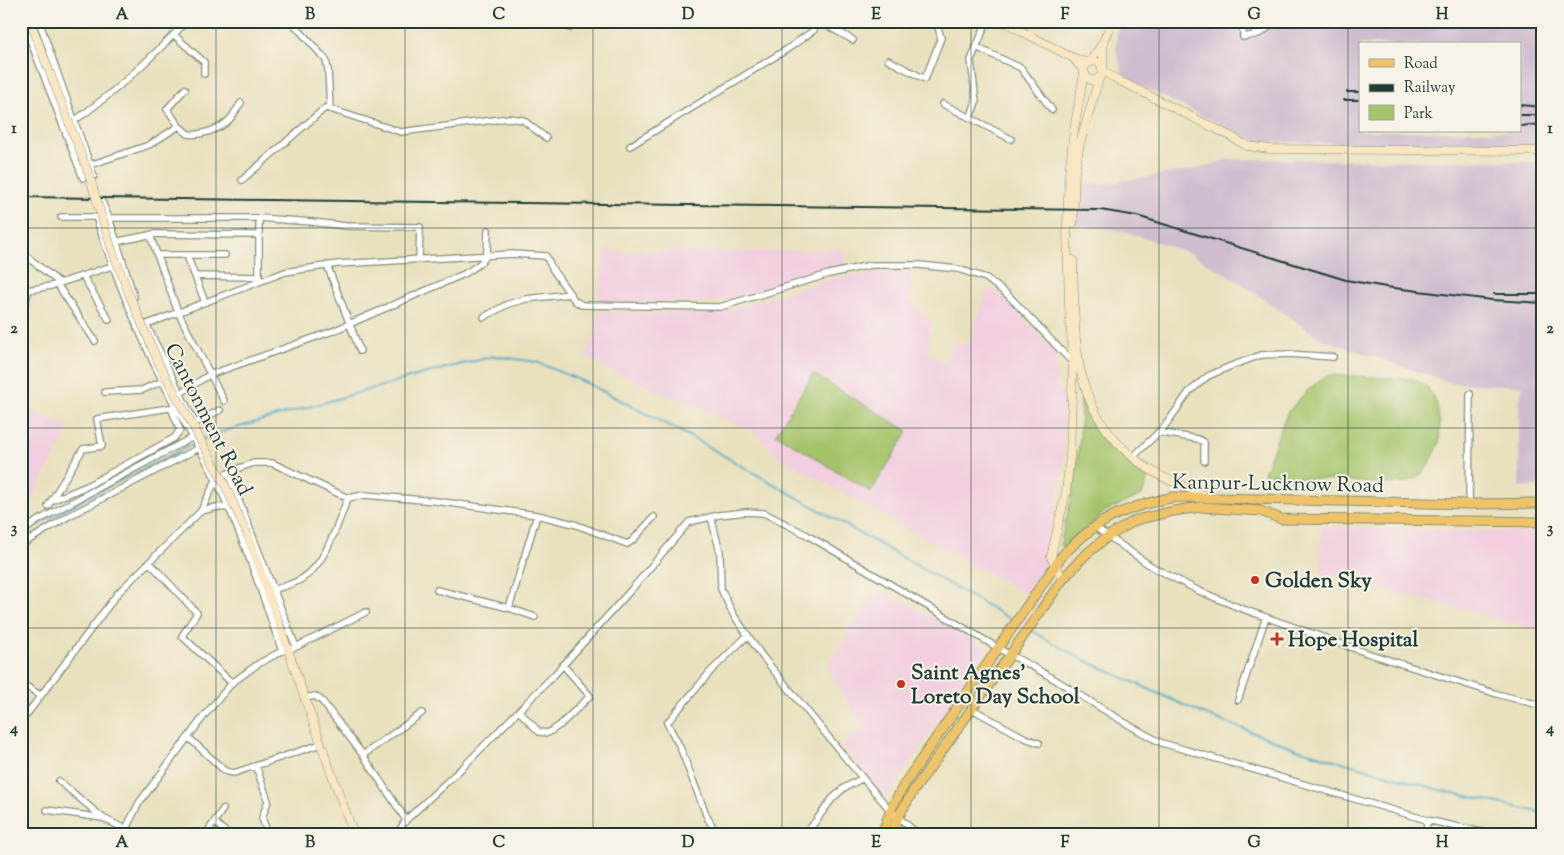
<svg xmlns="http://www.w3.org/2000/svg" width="1564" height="855" font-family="'Sorts Mill Goudy',serif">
  <rect width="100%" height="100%" fill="#f7f3e8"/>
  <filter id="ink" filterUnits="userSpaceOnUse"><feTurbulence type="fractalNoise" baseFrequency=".02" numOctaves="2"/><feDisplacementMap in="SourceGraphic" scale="10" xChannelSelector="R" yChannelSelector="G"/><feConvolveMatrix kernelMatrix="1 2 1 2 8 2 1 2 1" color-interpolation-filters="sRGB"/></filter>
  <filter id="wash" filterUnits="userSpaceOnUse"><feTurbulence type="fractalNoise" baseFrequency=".0096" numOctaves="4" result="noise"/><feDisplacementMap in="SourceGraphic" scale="20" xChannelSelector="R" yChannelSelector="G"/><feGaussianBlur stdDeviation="1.12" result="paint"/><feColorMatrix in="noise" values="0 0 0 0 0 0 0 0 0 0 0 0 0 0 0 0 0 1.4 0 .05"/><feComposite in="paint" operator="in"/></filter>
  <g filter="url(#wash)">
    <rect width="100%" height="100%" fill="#e9e1be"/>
    <path fill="#f2cfe0" d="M840,249L847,265L711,303L598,302L605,251L735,252Z
      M910,271V301L932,321L927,352L945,362L956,341L968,346L988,286L1005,298L1057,355L1056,384L1064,399V460L1044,567L1025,593L778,457L753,431L609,370L585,356L595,331L599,311L719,313L842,276Z
      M21,406L69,428L23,518L21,519Z
      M1321,528L1543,532V632L1499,619L1321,572Z
      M877,587L988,649L886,798L842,747L864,727L826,667Z"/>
    <path fill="#cfbdcf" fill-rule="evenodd" d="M1121,21H1543V146L1257,142L1139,85L1123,74L1116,50L1117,31ZM1360,44H1520V131H1360Z
      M1229,159L1543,162V487H1519V402L1523,386L1452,383L1321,339L1238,281L1189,253L1127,232L1070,224L1069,183L1104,184L1201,168Z"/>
    <path fill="#a5c46b" stroke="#628050" d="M813,374L908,431L871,492L776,434Z
      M1330,375L1413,379L1426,386L1436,401L1440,424L1439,444L1428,467L1416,479L1404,483L1388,484L1306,478L1264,473L1287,413L1306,392L1321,379Z
      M1081,399L1096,429L1133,467L1149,476L1142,495L1106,511L1065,546H1060L1075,481L1080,437Z"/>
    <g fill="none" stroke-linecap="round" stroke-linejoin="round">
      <path stroke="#47a9c7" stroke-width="2" d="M202,440L208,436L430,372L495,356L536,362L587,383L691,437L1014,621
        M21,537L37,525L115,483L196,443
        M1032,631L1082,659L1206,715L1300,750L1440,790L1543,813"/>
    </g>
  </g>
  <g filter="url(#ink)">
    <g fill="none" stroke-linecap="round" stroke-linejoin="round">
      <g stroke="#848f79" stroke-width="8">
        <path id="street" d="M23,21L83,178
          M39,21L94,176
          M291,21L326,60L328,70L330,109
          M819,21L853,40
          M1243,21V37C1255,35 1266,34 1272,21
          M570,28V21
          M174,35L204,62V74
          M976,47L1021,68L1052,110
          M888,60L925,79L941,38L938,27L927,21
          M185,89L167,109L179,126L188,134C200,136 221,129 229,120C234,115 237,108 241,103
          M943,104L1011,139
          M970,118L976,102L971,60L987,21
          M74,121C116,92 152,57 187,21
          M630,146L789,48L814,30V21
          M90,165L149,145L179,126
          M242,180L325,108L330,109L401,132L509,118L523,120L546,138
          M101,200L109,218L134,297
          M61,217H96C116,279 141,340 171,398C185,425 202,451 215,478C242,533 262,593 282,651
          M109,218H259L312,222L346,226L420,227L419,259
          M150,235L178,312L224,401
          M115,242L154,234L259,235
          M21,252L60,283
          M158,255H225
          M187,256L205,302
          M327,265L360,351
          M83,276L109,320
          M195,276L259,277
          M259,282V218
          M57,284L95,341
          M21,291L51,286L115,265
          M21,317L29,290
          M484,317L508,304L526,299L570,294
          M146,324L195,423L220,410
          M137,328L285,272L338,264L512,254L546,256L553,270L575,301L582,305L720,307L829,274L871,265H919L958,269L986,278L1008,295L1073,363
          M105,392L142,390L163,381
          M173,398L209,375L333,331L464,274C490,259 487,258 488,230
          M1158,432L1198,439L1204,442V461
          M1133,457L1165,426L1189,392L1208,376L1231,366L1261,355L1288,354L1333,357
          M228,473L296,647
          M53,500L87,486L174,438L180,430L171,408
          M1469,504L1470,394
          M48,506L83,449L102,446L97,419L176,407
          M201,511L216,480L236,469L254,463H272L348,498L364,495L435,501L537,515L574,524L627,544L632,541L654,517
          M711,517L720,552L721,589L733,614L762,656L848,761L890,810L918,834
          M1095,527L1151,566L1199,591L1240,608L1370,654L1497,694L1543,706
          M21,533L37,521L193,437
          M21,545L69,516L199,448
          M149,562L197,613L182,636L232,683
          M274,590C283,586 295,584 303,578C326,564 338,522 348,498
          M437,590L509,608L535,617
          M509,608L537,515
          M21,683L40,695
          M304,698L315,696L322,701L363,755L406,820
          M1238,700L1266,617
          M972,709L1025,738L1039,743
          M519,711L539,732L548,733L560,725L590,696L563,665
          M21,722L118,593L201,511L217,507L243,510
          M188,737L225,771L234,773L321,744
          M363,755L422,713
          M256,766L268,801L262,818L268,834
          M59,781L103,818
          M47,810L103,818L125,829
          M1427,820L1490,834
          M214,822L228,834
          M123,834L139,803L204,716L232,683L258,664L282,651L296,647L366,612
          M206,834L223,809
          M339,834L352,830
          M397,834L406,820L463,767L555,674L631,590L689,522L719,515L746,512L764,513L807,535L1010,655C1063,680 1109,717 1162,743L1427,820L1426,834
          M717,834L707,817L680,747L667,723L711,671L748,635
          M806,834L832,799L844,788L863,778"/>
      </g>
      <g stroke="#848f79" stroke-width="9">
        <path id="secondary" d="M1002,21L1071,57L1088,63
          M1074,59L1084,71L1087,78L1093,81L1101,76L1103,71L1100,63C1094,60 1089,61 1085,66
          M1090,62L1103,42L1112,21
          M1103,67V42
          M1103,71L1118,80L1230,136L1247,146L1270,149L1543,151
          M1073,223L1075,172L1080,143L1099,79
          M1073,260C1076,339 1068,408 1139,462C1160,479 1183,484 1206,497
          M248,536C284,635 316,735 354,834
          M1063,579L1051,557L1066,491L1070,456L1073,363L1069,306L1067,226L1069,174L1074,130L1084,73"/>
      </g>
      <g stroke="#848f79" stroke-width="11">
        <path id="primary" d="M882,834L892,807L905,783L1061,557C1098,518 1123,508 1174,497L1469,504L1543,503
          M892,834L898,817L914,790L1010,655L1063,579L1084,556L1107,537L1136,520L1173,511L1201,507L1261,511L1281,519L1543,522"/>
      </g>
      <use href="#street" stroke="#fff" stroke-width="5.5"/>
      <use href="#secondary" stroke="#f9e7c3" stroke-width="8"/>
      <use href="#primary" stroke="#efc469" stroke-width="9"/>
      <path stroke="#1f3d34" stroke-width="2" d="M1347,92H1360
        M1344,100H1360
        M1520,105L1543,107
        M1520,115H1543
        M1520,126L1543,124
        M21,197L1100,210L1137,216L1346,280L1386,287L1492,300L1543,303
        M1494,294H1543"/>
      <g stroke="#848f79" stroke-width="9" stroke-linecap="butt">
        <path id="secondary-bridge" d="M30,21L88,172L112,250L129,294L160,366L224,483L248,536"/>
      </g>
      <use href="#secondary-bridge" stroke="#f9e7c3" stroke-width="8"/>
    </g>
  </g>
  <path fill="none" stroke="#1f3d34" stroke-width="1" stroke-opacity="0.55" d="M216,21V834M405,21V834M593,21V834M782,21V834M971,21V834M1159,21V834M1348,21V834M21,228H1543M21,428H1543M21,628H1543"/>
  <g fill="#c8321e" stroke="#f7f3e8" stroke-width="2">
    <circle cx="1255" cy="580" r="5"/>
    <path d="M1274.5 631.5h5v5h5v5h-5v5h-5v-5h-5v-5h5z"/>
    <circle cx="901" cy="684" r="5"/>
  </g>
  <g text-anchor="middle" stroke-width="4" stroke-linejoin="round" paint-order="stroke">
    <g font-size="21" fill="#1f3d34" stroke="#f7f3e8">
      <text transform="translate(209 419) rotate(63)" y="7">Cantonment Road</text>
      <text transform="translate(1278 483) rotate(1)" y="7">Kanpur-Lucknow Road</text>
    </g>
    <g font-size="21" font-weight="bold" fill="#1f3d34" stroke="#f7f3e8" text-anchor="start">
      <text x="1265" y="587">Golden Sky</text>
      <text x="1288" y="646">Hope Hospital</text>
      <text x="911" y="679">Saint Agnes'<tspan x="911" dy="24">Loreto Day School</tspan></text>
    </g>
  </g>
  <rect width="1564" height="855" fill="none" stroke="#f7f3e8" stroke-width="55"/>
  <rect x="1359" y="42" width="162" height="90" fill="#f7f3e8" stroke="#a1aaa0"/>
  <rect x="1369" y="59" width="25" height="8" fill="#efc469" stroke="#a1aaa0"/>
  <text x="1404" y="68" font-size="15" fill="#1f3d34">Road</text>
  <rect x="1369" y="84" width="25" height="8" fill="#1f3d34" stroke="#a1aaa0"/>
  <text x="1404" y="92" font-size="15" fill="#1f3d34">Railway</text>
  <rect x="1369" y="105" width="25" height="15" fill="#a5c46b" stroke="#a1aaa0"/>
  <text x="1404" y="118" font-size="15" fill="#1f3d34">Park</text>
  <rect x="28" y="28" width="1508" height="800" fill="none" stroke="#1f3d34" stroke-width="2"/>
  <g font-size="16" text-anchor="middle" font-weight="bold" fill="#1f3d34">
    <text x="122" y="19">A</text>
    <text x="310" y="19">B</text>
    <text x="499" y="19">C</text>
    <text x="688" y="19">D</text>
    <text x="876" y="19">E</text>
    <text x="1065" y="19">F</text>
    <text x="1254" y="19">G</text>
    <text x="1442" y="19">H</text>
    <text x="14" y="133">1</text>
    <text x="1550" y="133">1</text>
    <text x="14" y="333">2</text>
    <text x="1550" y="333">2</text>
    <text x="14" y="533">3</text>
    <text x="1550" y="533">3</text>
    <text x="14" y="733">4</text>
    <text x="1550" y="733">4</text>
    <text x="122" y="847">A</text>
    <text x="310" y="847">B</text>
    <text x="499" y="847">C</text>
    <text x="688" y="847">D</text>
    <text x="876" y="847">E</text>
    <text x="1065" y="847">F</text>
    <text x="1254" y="847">G</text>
    <text x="1442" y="847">H</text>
  </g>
</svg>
